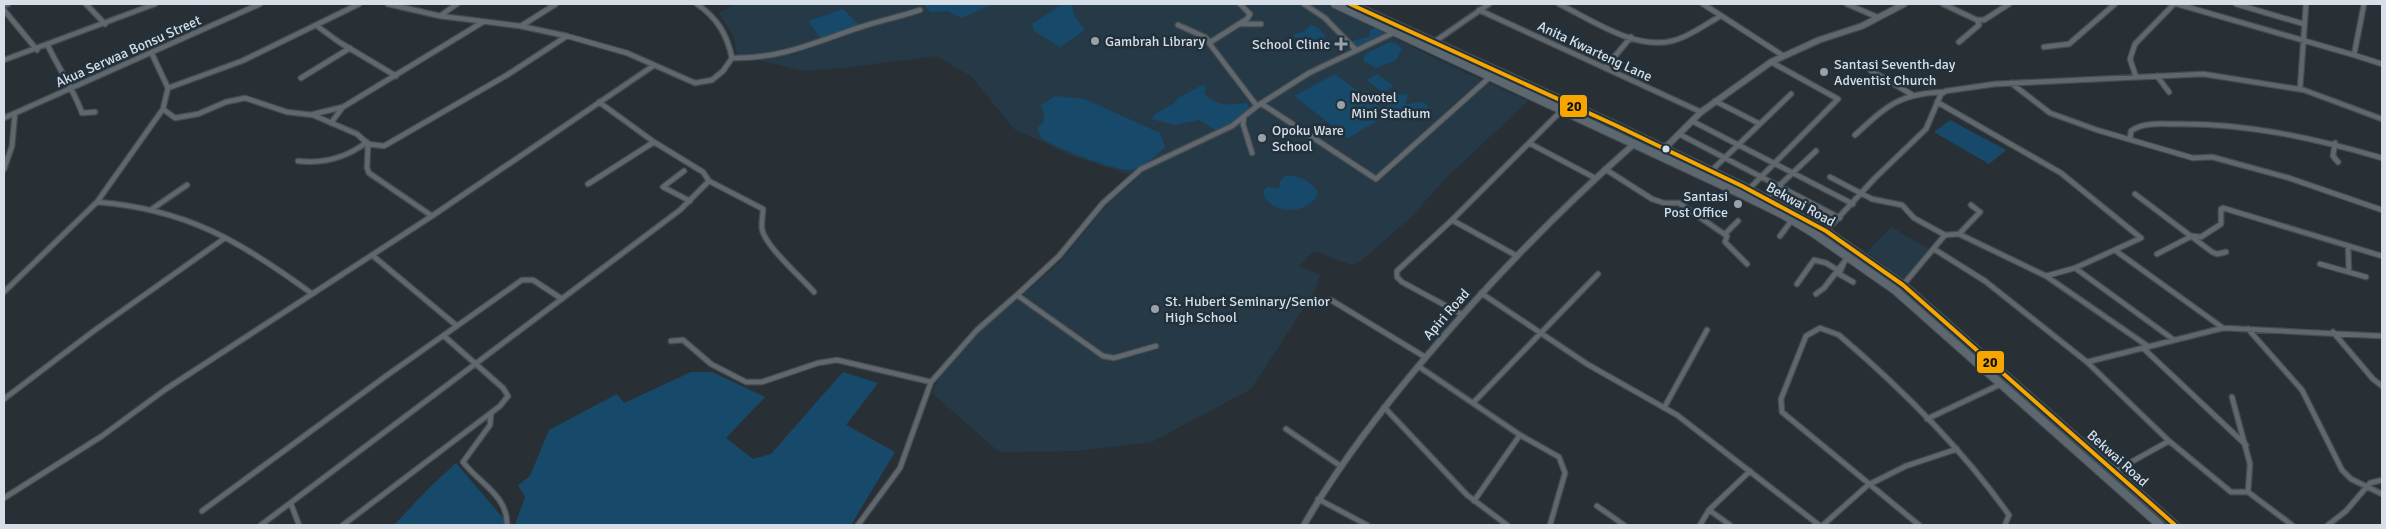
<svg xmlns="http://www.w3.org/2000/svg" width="2386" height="529" font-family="Signika,sans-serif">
  <rect width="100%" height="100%" fill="#283036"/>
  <path fill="#253946" d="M735,4H1325L1453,67L1528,101L1445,179L1411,217L1361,261L1351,265L1314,251L1299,266L1320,275L1316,289L1251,389L1152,442L1078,451L999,452L932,393L942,370L984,328L1059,263L1107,205L1137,177L1075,157L1014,129L972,77L937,56L842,68L803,71L737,55L734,37L719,13Z
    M1891,227L1931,250L1904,280L1867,252Z"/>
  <path fill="#174a6a" d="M923,4H993L961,18L948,11L931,12Z
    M1063,4H1071L1075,17L1085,30L1060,47L1034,31L1032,24Z
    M843,9L859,25L821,39L808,21Z
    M1310,25C1319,26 1326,34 1326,43L1315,48L1300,47L1304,44L1292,35L1305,31Z
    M1375,28L1384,32C1375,40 1361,48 1349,45L1355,40L1369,37L1370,30Z
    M1390,42L1397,44L1402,49L1396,60L1376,68L1363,61L1365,54Z
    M1335,74L1389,114L1348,138L1294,96Z
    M1377,74L1394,86L1383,92L1366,80Z
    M1202,85L1206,87L1204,93C1215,107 1231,105 1247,103L1250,110L1226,126L1215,130L1199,120L1175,125L1151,119L1156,113L1173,104L1178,98Z
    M1400,94L1408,95L1405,103L1408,104L1422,102L1428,106L1432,115L1423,114L1417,110C1406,112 1393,117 1384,108L1389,104V100Z
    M1055,96L1085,99L1160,133L1165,147C1156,156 1142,168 1130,170C1119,172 1050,146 1042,138C1040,136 1038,131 1037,128L1043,123L1044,115L1041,105Z
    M1950,120L2006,150L1989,164L1934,132Z
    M1286,175C1301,176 1309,180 1318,192C1313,210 1285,215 1271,204C1268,202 1265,197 1263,194L1266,187L1279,188L1280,181Z
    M691,372H712L765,397L726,438L753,459L771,454L843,372L878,383L846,425L895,452L851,525H515L525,497L518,485L530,476L549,430L617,394L624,403Z
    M456,463L509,525H394L432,485Z"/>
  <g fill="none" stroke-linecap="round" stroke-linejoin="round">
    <g stroke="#454c51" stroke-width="7">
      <path id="minor" d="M86,4L105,24
        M388,4L440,16L520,26L567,36L627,53L695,83L712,80L723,71L732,58C727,34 717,18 697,4
        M1240,4L1250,14L1247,19L1209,43L1257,106
        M1304,4L1325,18L1356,50
        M1559,4C1592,20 1634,50 1672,41C1690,37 1705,24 1721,16
        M1703,4L1782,55
        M1847,4L1877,17
        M1943,4L1977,20
        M2177,4L2354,55L2364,4
        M2236,4L2304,24
        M4,5L8,4
        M4,10L37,50
        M1479,10L1701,112
        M440,16L457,4
        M1242,24H1261
        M1178,25L1205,37L1210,42
        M317,26L339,42L396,76
        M521,26L556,4
        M1434,42L1489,4
        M1959,42L1979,25L1977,20H1984L2009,4
        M48,46C59,69 74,90 82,113L95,112
        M2044,47L2069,44L2115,4
        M2354,55L2382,64
        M732,58C780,59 813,43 858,28C878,21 899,17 920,10
        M4,60L155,4
        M1605,68L1631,37
        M1870,70L1911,94
        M2157,76L2169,92
        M2136,77L2130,59L2135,44L2174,4
        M301,78L350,48
        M2011,83L2050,113L2097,130L2193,158L2212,157L2289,178L2382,210
        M168,88L242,61L359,4
        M2300,89L2306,4
        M1715,101L1760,124
        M1937,102L2061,173L2141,238L2075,268L2046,276
        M1262,104L1376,179L1490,77
        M163,109L175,118L198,114L226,102L245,98L287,112L313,115L357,134L368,144L367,168L369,173L432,216
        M314,114L343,107L483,22
        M1244,117L1243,124L1252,153
        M4,118L260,4
        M1692,121L1853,204
        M331,123L342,108
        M1679,134L1840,218
        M1855,135C1887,106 1898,94 1942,92
        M2130,139L2131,131C2143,122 2161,124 2175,124C2246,123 2314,138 2382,158
        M1529,143L1595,178
        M2335,143L2333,156L2338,162
        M368,144L384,146L507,75L567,36
        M298,161C324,164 346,158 367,142
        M4,169L12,146L15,113
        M1605,169L1652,199L1664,203H1679L1727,236L1725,242L1747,264
        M684,171L663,187L690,201
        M1711,171L1791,94
        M1830,177L1872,199L1902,205L1914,218L1945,235L1959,234L1980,212L1971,205
        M709,181L763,209C763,215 761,223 762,229C765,246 801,277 814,292
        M588,184L654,142
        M1749,189L1838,99L1771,62
        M2135,194L2212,252L2217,254L2226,252
        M1766,198L1816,151
        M97,202C186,209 240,241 311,293
        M152,209L187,185
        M1452,220L1517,256
        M1826,231L1875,178L1926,129L1941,94L1946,91L1995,84L2203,74L2304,90L2382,119
        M1725,234L1738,221
        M1959,234L2046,276L2149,347
        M1780,236L1792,220
        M2348,246L2349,272
        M1934,249L1985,281L2087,362L2169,441L2231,492H2248
        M2116,251L2223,328
        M2157,254L2192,236L2201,237L2221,224V209L2223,208L2382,256
        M372,255L457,326
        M2320,264L2366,277
        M1843,265L1839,274L1853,282
        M2075,268L2174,340
        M1797,284L1814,260L1826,263L1836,269
        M1903,285L1945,235
        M4,292L97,202L163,109L168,88L152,54
        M1481,293L1587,364L1677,415L1819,525
        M1816,294L1824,288L1845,261
        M1331,300L1425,357
        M1461,314L1402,282L1397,277V271L1452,220L1562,110
        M2248,329L2302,390L2342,470L2351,479L2382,494
        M2333,332L2373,379L2382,386
        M671,341L683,340L711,364L746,382H762L818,363L837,360L931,382L977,330L1017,295
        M1156,346L1114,358L1103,356L1017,295L1059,256L1103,203L1141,169L1232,126L1257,106L1309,73L1395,32
        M2143,348L2246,445
        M2087,362L2223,328L2382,336
        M1418,366L1520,435L1559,457L1565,473L1550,525
        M2232,397L2250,464L2248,492
        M4,399L95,330L225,238
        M1473,403L1598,274
        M1384,407L1467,495L1507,525
        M1664,408L1707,330
        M491,413L490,425L463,462C479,483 508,496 507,525
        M1927,419L2001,384
        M1286,429L1339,465
        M2115,471L2169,441
        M2248,492L2292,525
        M4,498L102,436L166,389L432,216L653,66
        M1318,499L1367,525
        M1474,501L1520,435
        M291,504L299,525
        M1597,506L1624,525
        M1709,510L1730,525
        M202,511L386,376L522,280H533L562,299
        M261,525L680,210L709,181L703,172L654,142L599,102
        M343,525L500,406L508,396L503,388L444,336
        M858,525L900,468L931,382
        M1700,525L1709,510L1750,471
        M1823,525L1868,485L1906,466L1957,449
        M1919,525L1782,412L1781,399L1806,336L1820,328L1839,335C1902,389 1961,447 2009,515L2005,525
        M2328,525L2346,511L2370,483L2382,480"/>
    </g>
    <g stroke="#454c51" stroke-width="8">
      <path id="tertiary" d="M1655,153L1669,144L1701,112L1771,62L1819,40L1862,26L1904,4
        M1304,525C1339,464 1381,410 1426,357C1491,280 1560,209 1635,143"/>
    </g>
    <g stroke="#454c51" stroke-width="10">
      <path id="trunk" d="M1335,4L1735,191L1784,215L1812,232L1895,290L2160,525
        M1350,4L1615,125L1742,186L1826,231L1903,285L2175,525"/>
    </g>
    <use href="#minor" stroke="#60686e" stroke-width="4.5"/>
    <use href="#tertiary" stroke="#60686e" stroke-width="5.5"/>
    <use href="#trunk" stroke="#5c676f" stroke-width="8"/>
    <g stroke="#22313c" stroke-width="8">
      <path id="bus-1" d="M1350,4L1615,125L1742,186L1826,231L1903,285L2175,525"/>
    </g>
    <use href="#bus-1" stroke="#f7a600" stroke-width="4"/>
  </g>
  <g fill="#99a2a9" stroke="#22313c" stroke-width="2">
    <circle cx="1095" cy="41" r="5"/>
    <path d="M1338.5 36.5h5v5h5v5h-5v5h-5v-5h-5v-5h5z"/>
    <circle cx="1824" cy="72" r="5"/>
    <circle cx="1341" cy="105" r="5"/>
    <circle cx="1262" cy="138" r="5"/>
    <circle cx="1738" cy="204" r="5"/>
    <circle cx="1155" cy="309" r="5"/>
  </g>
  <circle fill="#d6dfe7" stroke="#22313c" stroke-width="2" cx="1666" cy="149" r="4.5"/>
  <g text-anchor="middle" stroke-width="5" stroke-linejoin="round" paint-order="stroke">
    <g font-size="14" fill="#d6dfe7" stroke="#22313c" text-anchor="start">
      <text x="1105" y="46">Gambrah Library</text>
      <text x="1330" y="49" text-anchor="end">School Clinic</text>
      <text x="1834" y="69">Santasi Seventh-day<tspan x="1834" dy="16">Adventist Church</tspan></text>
      <text x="1351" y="102">Novotel<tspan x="1351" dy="16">Mini Stadium</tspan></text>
      <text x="1272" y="135">Opoku Ware<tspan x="1272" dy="16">School</tspan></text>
      <text x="1728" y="201" text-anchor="end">Santasi<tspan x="1728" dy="16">Post Office</tspan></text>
      <text x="1165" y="306">St. Hubert Seminary/Senior<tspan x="1165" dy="16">High School</tspan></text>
    </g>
    <g font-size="14" fill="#d6dfe7" stroke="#22313c">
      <text transform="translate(128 51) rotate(-24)" y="5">Akua Serwaa Bonsu Street</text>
      <text transform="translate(1595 51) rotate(25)" y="5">Anita Kwarteng Lane</text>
      <text transform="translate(1801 204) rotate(29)" y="5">Bekwai Road</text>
      <text transform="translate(1446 314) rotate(-49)" y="5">Apiri Road</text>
      <text transform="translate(2118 458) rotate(42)" y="5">Bekwai Road</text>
    </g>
  </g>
  <g stroke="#22313c" stroke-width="2">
    <rect x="1559" y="94" width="29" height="24" rx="5" fill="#f7a600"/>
    <rect x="1976" y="350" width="29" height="24" rx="5" fill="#f7a600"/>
  </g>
  <g font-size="14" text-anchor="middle" font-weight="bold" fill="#111">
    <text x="1574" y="111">20</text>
    <text x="1990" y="367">20</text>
  </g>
  <rect width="2386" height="529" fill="none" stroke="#d6dfe7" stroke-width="10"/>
</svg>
